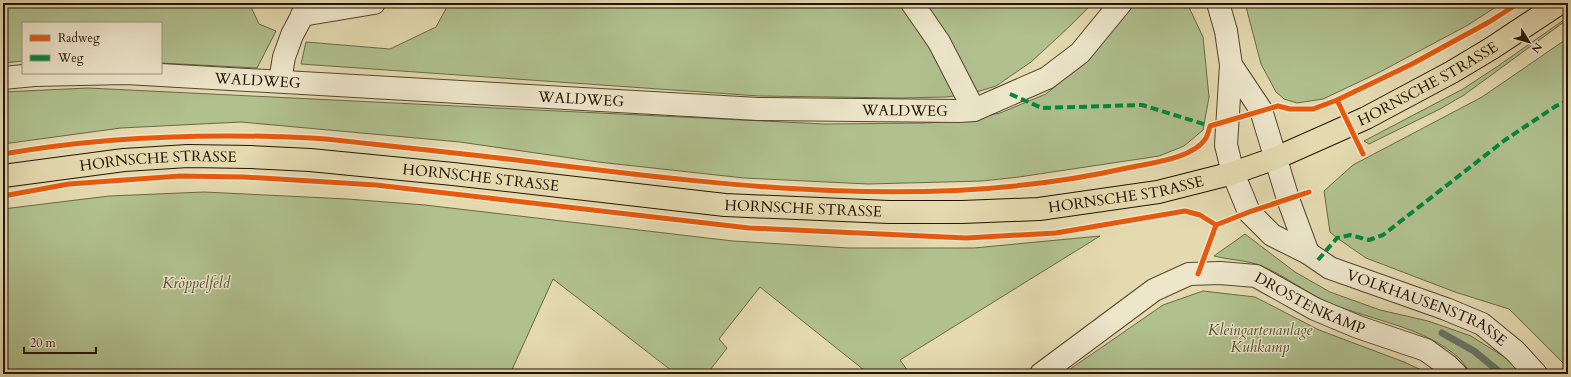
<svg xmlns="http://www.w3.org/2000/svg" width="1571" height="377" font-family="Cardo,serif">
  <rect width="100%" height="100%" fill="#e4d9af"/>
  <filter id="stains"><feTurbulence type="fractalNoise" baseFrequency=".005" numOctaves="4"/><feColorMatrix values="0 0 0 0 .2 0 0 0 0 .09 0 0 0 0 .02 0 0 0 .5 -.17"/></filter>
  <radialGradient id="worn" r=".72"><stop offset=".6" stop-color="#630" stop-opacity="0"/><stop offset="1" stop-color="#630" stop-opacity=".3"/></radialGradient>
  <path fill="#b0c08e" stroke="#6a6947" d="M3,3H249L259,24L276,31L257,68L161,63V23H23V61L3,63Z
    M449,3H1093L1069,27L1031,62L996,86L970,94L946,97L901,98L759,96L301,64L306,42L390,49L436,27Z
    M1132,3H1187L1203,37L1209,97L1203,130L1184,146L1159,156L1019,177L982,181L868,184L744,178L598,162L460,142L241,122L121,128L3,144V92L88,88L824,124L924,123L963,121L1000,113L1046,94L1086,61Z
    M1245,3H1502L1468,25L1378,73L1323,99L1297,103L1284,99L1276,92L1261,64Z
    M1568,17V19L1464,95L1440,109L1369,144L1364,141L1463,89L1498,66Z
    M1568,38V368L1509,309L1455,292L1366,258L1337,238L1330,232L1324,191L1353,165L1482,97Z
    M204,192L347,199L425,205L733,241L848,248H974L1100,236L900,360L910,374H869L760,287L719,339L727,348L707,374H676L553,279L510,374H3V209L109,196Z
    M1245,234L1295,272L1330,292L1380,310L1428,321L1471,336L1506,358L1523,374H1471C1467,369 1464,363 1460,359C1425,327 1374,321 1332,304C1307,294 1286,276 1262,266C1246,260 1230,260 1214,256Z
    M1203,291L1255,297L1319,330L1404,362L1430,374H1063L1163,305Z"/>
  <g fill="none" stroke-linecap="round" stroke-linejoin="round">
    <path stroke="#69766b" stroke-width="7" d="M1442,333L1474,351L1502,374"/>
    <g stroke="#55442c" stroke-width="24">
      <g id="minor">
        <path d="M912,3L939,42L974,110"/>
        <path id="s1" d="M1218,3L1226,31L1231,65L1226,145L1233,173L1249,212L1272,235L1308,253L1330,268L1446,309L1482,324L1515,351L1536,374"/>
        <path d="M302,15L374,3"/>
        <path d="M1231,65L1261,110L1288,199L1308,253"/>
        <path id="s2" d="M3,78L34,75L126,73L758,109L959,111L974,110L1047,78L1080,53L1121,3"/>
        <path d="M280,81L284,57L292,35L309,3"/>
        <path id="s3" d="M1041,374L1154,290L1189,274L1220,273L1256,276L1315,309L1358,327L1426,350L1448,366L1456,374"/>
      </g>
    </g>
    <g stroke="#251200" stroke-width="24">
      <g id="major">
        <path id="s4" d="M3,176L124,160L188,156L250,157L310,160L453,174L725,205L889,212H962L1039,209L1158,192L1233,173L1276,158L1366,118L1452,72L1492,48L1560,3"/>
      </g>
    </g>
    <path stroke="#251200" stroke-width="2.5" stroke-dasharray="1 2" stroke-linecap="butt" d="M1285,108C1302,113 1320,106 1337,100"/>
    <use href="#minor" stroke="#ede6cb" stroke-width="22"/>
    <use href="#major" stroke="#e4d9af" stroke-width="22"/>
    <path stroke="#00873e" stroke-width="4" stroke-dasharray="8 4" stroke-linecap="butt" d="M1010,94L1042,108L1142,105L1210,126L1209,129
      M1318,260L1337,238L1350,235L1369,240L1383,235L1505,140L1556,106L1568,101"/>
    <g stroke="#ede6cb" stroke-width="8">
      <path id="cycleway" d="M1337,100L1363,154
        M3,154C104,136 208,133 311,138C331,139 352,142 372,144C409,148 446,152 482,156C695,181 915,216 1127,168C1150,163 1193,159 1206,138C1208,134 1209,130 1210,126L1278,106L1290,109H1313L1337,100L1412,64L1489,22L1519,3
        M3,196L69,184L180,176L244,177L376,185L749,228L966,238L1056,233L1185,211L1200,215L1216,225
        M1198,274L1216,225L1249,212L1309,192"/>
    </g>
    <use href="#cycleway" stroke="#e8590c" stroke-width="5"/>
  </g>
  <g text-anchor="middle" stroke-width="3" stroke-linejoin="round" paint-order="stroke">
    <g font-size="15" fill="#251200" stroke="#ede6cb">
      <text dy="5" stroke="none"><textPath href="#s2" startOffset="255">WALDWEG</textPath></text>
      <text dy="5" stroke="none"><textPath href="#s4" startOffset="1452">HORNSCHE STRASSE</textPath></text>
      <text dy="5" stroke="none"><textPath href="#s2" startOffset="579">WALDWEG</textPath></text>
      <text dy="5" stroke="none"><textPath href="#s2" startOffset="903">WALDWEG</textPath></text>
      <text dy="5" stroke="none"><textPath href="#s4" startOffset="156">HORNSCHE STRASSE</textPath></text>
      <text dy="5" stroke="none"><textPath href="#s4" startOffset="480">HORNSCHE STRASSE</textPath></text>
      <text dy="5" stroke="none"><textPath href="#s4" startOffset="1128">HORNSCHE STRASSE</textPath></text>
      <text dy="5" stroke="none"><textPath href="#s4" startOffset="804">HORNSCHE STRASSE</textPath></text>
      <text dy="5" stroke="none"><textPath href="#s3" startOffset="307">DROSTENKAMP</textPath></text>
      <text dy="5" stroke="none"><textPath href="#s1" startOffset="419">VOLKHAUSENSTRASSE</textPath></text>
    </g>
    <g font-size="15" font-style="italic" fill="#564f32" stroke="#ede6cb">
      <text x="196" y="288">Kröppelfeld</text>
      <text x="1260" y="335">Kleingartenanlage<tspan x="1260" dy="17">Kuhkamp</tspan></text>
    </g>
  </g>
  <rect width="1571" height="377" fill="none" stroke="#e4d9af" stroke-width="16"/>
  <rect x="4" y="4" width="1563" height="369" fill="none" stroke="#251200" stroke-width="2"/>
  <rect x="8" y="8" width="1555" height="361" fill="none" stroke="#251200"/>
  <rect x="22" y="22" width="140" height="52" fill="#ede6cb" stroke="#9d917a"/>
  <rect x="30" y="35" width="20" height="6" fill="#e8590c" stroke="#9d917a"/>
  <text x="58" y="42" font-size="12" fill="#251200">Radweg</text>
  <rect x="30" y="55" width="20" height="6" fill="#00873e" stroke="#9d917a"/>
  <text x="58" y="62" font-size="12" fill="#251200">Weg</text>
  <g transform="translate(1529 42) rotate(127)" stroke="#ede6cb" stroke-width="3" paint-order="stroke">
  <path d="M0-3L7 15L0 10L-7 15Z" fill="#251200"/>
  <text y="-6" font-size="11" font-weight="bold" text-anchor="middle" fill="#251200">N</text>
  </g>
  <path d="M24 347v6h72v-6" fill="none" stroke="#251200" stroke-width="2"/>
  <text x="30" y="347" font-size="12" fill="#251200" stroke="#ede6cb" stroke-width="3" paint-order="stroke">20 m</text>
  <rect width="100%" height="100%" filter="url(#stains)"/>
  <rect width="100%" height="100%" fill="url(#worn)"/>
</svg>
